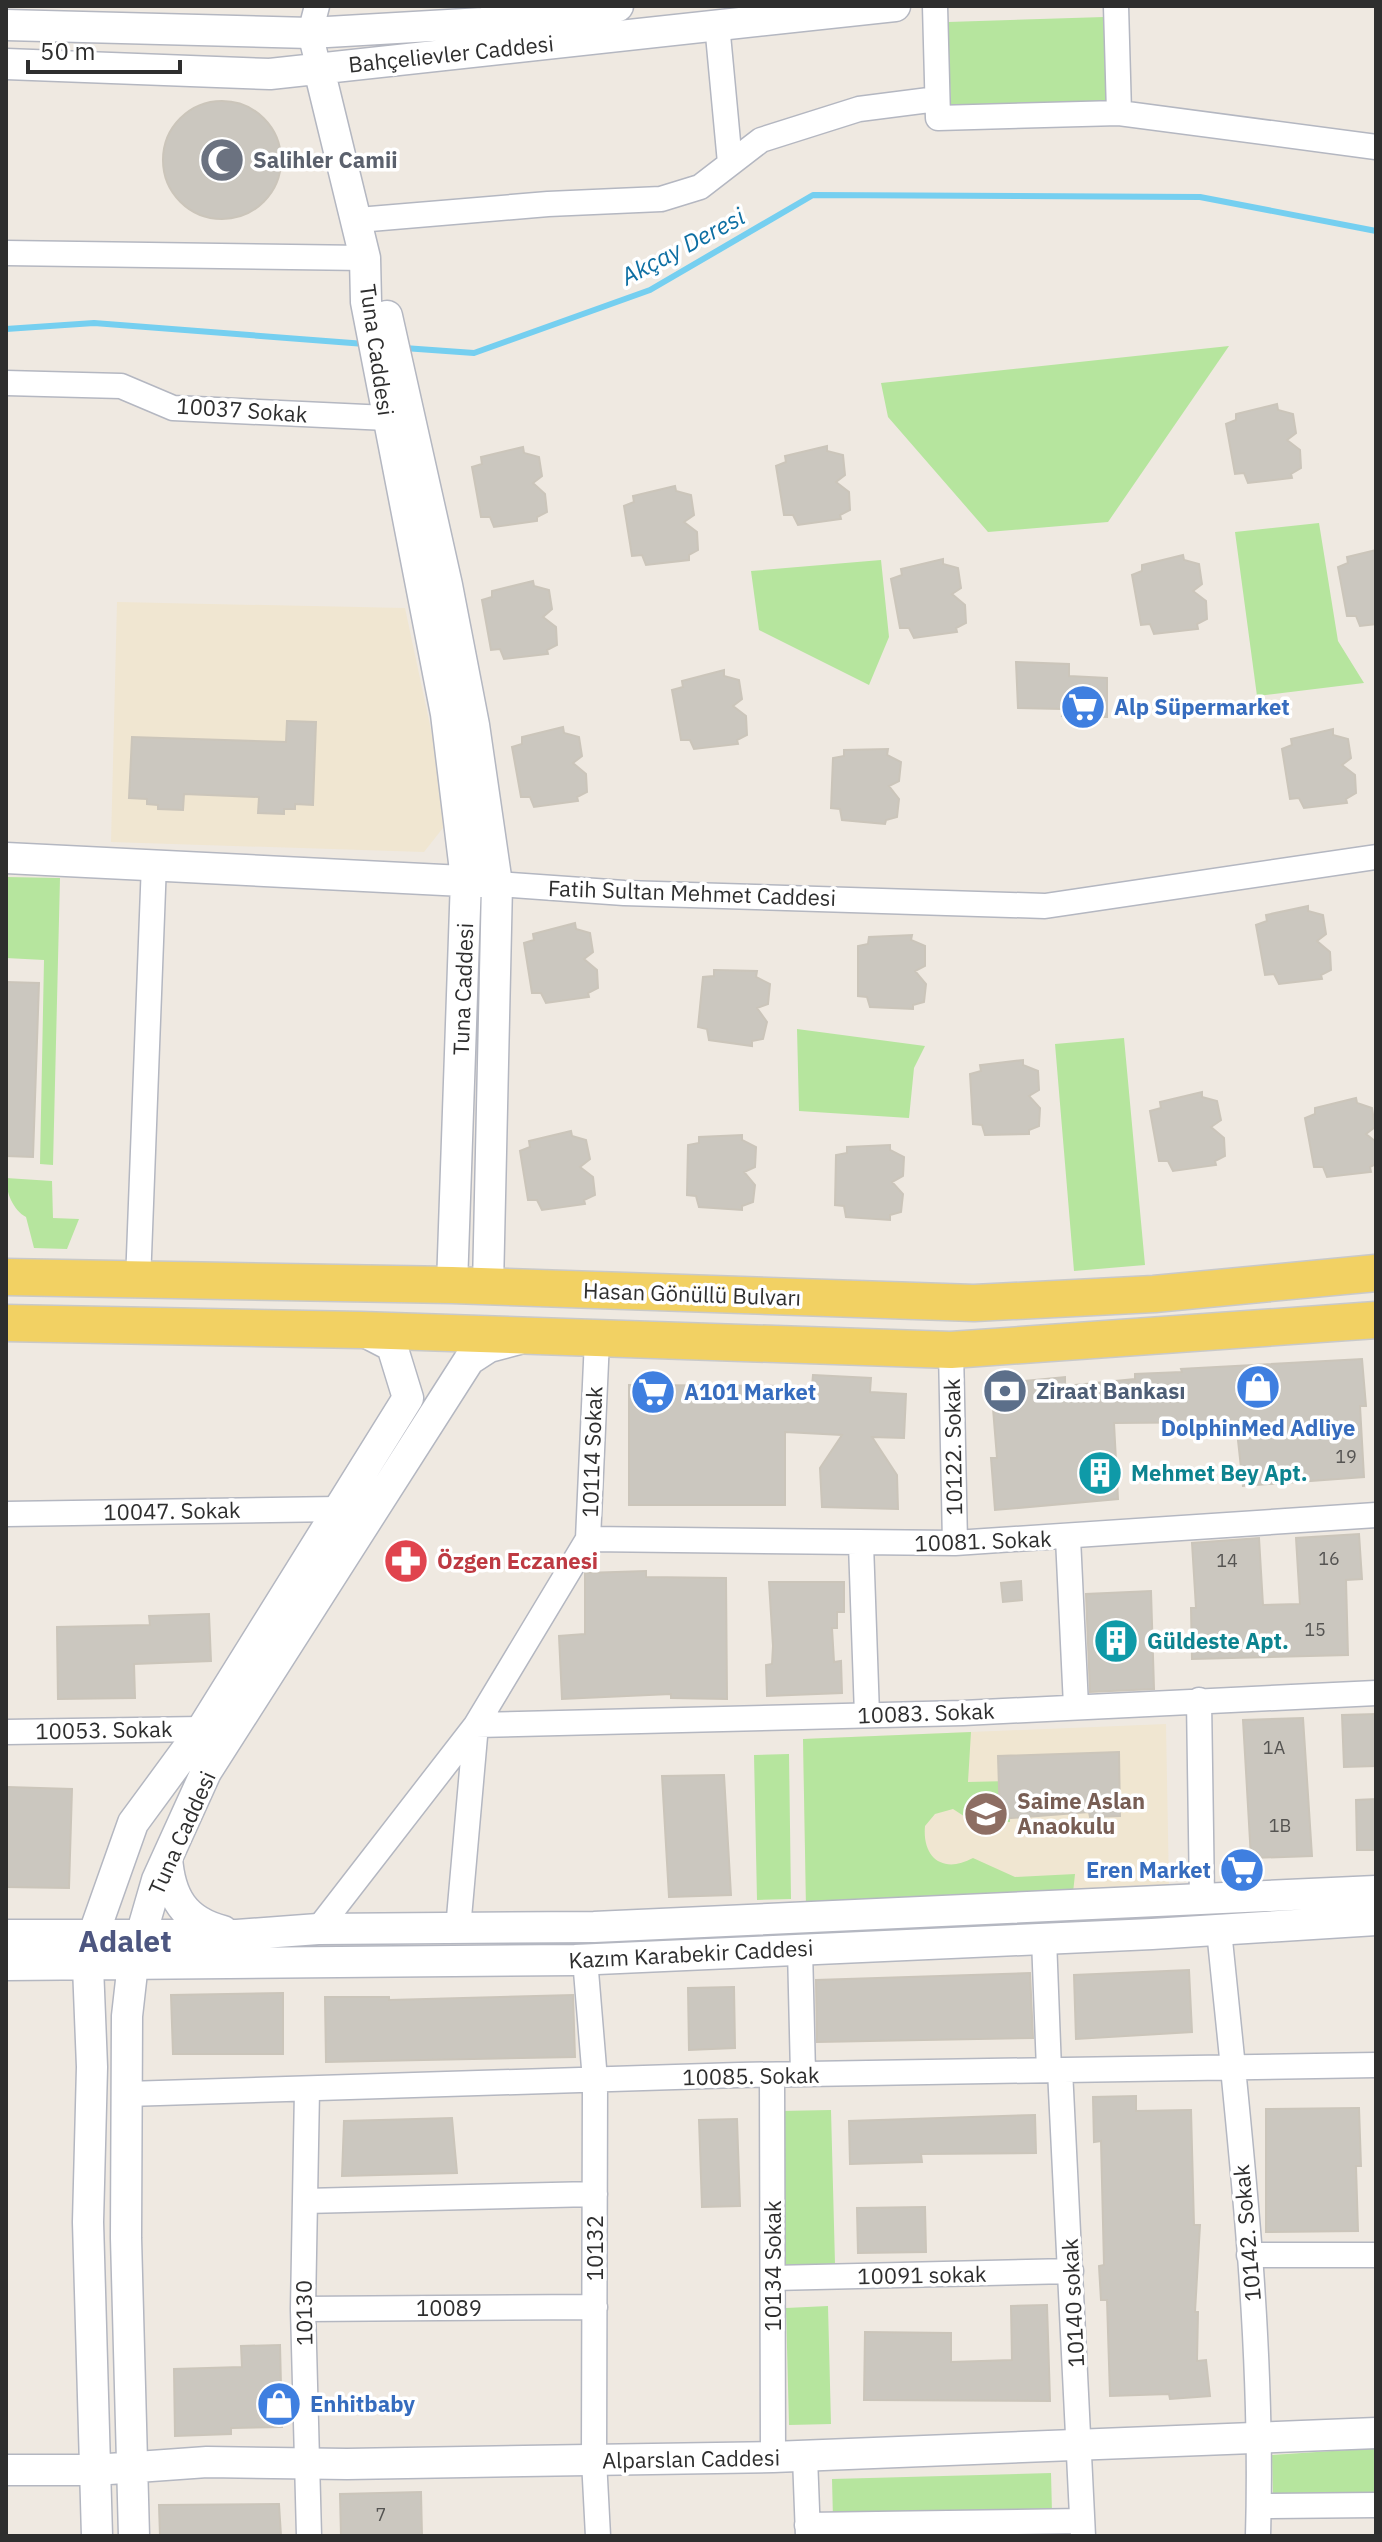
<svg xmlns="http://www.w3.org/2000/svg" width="1382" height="2542" font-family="'IBM Plex Sans',sans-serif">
  <rect width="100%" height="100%" fill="#efe9e1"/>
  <path fill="#f0e6d1" d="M117,602L405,608L450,819L424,852L111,842Z
    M1166,1724L1169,1889L806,1907L803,1739Z"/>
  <path fill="#b6e59e" d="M1104,17L1107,108L951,113L948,22Z
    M1229,346L1108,522L988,532L888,417L881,383Z
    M1319,523L1338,641L1364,683L1257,696L1235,532Z
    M881,560L889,637L869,685L759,630L751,571Z
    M6,877L60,878L53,1165L40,1164L44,960L6,958Z
    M797,1029L925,1046L914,1068L909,1118L799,1111Z
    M1124,1038L1145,1265L1074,1271L1055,1044Z
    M6,1178L52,1181L53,1218L79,1219L67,1249L34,1248L26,1217C13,1210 6,1192 6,1178Z
    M971,1732L968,1782L1009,1781L1010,1822H973L953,1809L935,1814L925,1826C922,1859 944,1874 973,1858L1015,1877L1075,1874L1073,1893L806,1907L803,1739Z
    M789,1754L791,1899L757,1900L754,1755Z
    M831,2110L835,2264L782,2265L779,2111Z
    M828,2306L831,2424L789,2425L786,2308Z
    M1376,2448V2497L1273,2496L1272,2455Z
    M1051,2473L1052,2513L833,2519L832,2479Z"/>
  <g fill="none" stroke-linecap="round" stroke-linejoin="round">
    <path stroke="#75cff0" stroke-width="6" d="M6,329L94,323L365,344
      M404,348L474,353L650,290L813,195L1200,197L1376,231"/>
  </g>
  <path fill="#cbc7bf" stroke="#cbc5ba" stroke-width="2" d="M163 160a59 59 0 1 1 118 0a59 59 0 1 1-118 0Z
    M1277,404L1278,410L1293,414L1296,433L1287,440L1300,450L1301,468L1291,474L1292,478L1248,483L1244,473L1235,474L1226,424L1236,420V414Z
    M827,446V451L843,455L845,475L836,482L849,492L850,510L840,515L841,519L798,525L793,515H784L776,466L786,462L785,456Z
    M523,447L524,453L539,457L542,476L533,483L545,494L547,512L537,517V521L494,527L490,517H481L472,467L482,464L481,457Z
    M675,486L676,491L691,495L694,515L684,522L697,532L698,550L689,555V560L646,565L642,555L632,556L624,506L634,502L633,496Z
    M1376,550V624L1360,626L1356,616H1347L1338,567L1348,563L1347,557Z
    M1183,555L1184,560L1199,564L1202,584L1193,591L1206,601L1207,619L1197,624L1198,629L1154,634L1150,624L1141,625L1132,575L1142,571V565Z
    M943,559V564L958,568L961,588L952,594L965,605L966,623L956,628L957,632L914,638L909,628H900L891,579L902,575L901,569Z
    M533,581L534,586L549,590L552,609L543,617L556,627L557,645L547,650L548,654L504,659L500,649L491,650L482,600L492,597V591Z
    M1016,662L1069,664V676L1107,678V717L1062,716L1063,709L1018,708Z
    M724,670V676L739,680L742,699L733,706L746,716L747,735L737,740L738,744L694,749L690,740H681L672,690L683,687L682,681Z
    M287,721L316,722L313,805L295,804V809H284V814L258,813L259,797L184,794L183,810L158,809V805L147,804V799L129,798L132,737L286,742Z
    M563,727L564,733L579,737L582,756L573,763L586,774L587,792L577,797L578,801L534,807L530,797H521L512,747L522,744V737Z
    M1333,729V735L1348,739L1351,758L1342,765L1355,775L1356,793L1346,799L1347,803L1304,808L1299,798L1290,799L1282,749L1292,745L1291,739Z
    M888,749L887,755L901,762L899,781L889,786L899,799L897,817L886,820L885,824L842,820L840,809L831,808L833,758L844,756V750Z
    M1308,906V911L1323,915L1326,934L1317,941L1330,952L1331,970L1321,975L1322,979L1279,984L1274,974L1265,975L1256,925L1267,921L1266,915Z
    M575,923L576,929L590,933L593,952L584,959L597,970L598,988L588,993L589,997L546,1003L541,993H532L524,943L534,940L533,934Z
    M912,935L911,940L925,946V966L915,971L926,984L924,1002L913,1005V1009L870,1007L867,997L858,996V946L868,944L869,937Z
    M714,970L757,971L756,977L770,984L768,1004L757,1008L767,1022L763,1039L752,1041V1046L709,1040L707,1029L698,1027L703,977L714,976Z
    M6,982L39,983L33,1157L6,1156Z
    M1023,1060V1065L1038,1071L1039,1090L1029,1096L1040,1108L1039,1126L1029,1130V1134L985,1135L982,1125L973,1124L970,1074L981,1071L980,1065Z
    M1202,1092V1097L1217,1101L1221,1120L1211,1127L1224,1138L1225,1156L1215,1161L1216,1165L1173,1171L1168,1161H1159L1150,1111L1161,1108L1160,1102Z
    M1356,1098L1357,1103L1372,1108L1375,1127L1366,1134L1376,1142V1164L1370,1167L1371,1172L1327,1177L1323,1167H1314L1305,1118L1315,1114V1108Z
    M571,1131L572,1136L586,1140L590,1159L580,1167L593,1177L595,1195L584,1200L585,1204L542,1210L537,1200H528L520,1151L530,1147L529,1141Z
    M742,1135V1140L756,1147L755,1167L744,1172L755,1185L753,1202L742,1206V1210L699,1207L696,1196L687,1195L688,1145L699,1143V1137Z
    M890,1145V1150L904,1157L903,1176L892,1182L903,1194L901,1212L890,1215V1220L846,1217L844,1206L835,1205L836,1155L847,1153V1147Z
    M1362,1359L1366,1406H1360L1364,1477L1243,1486L1236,1422L1114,1423L1118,1499L995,1510L991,1458H997L991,1384L1065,1377V1386L1135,1379V1374L1182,1372L1181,1369Z
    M813,1375L871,1378L870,1392L906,1394L904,1438L872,1437L897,1475L898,1509L822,1507L820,1468L842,1435L785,1432V1505H629V1385L812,1386Z
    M1359,1534L1362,1579L1346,1580L1348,1655L1192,1659L1191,1608H1196L1192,1543L1259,1538L1263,1605L1300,1604L1296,1538Z
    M646,1571V1577L726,1578L727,1699L671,1698V1694L562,1699L559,1636L585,1634V1573Z
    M1021,1581L1022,1600L1003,1602L1001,1583Z
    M769,1582H844V1612H837V1628H832L834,1662L841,1661L842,1693L767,1696L766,1665L772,1664L773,1646Z
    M1151,1591L1154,1689L1090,1692L1086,1594Z
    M209,1614L211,1661L134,1664L135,1698L58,1699L57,1627L150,1625L149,1616Z
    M1376,1714V1766L1344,1767L1342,1715Z
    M1303,1718L1312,1856L1251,1858L1243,1720Z
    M1119,1752L1120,1816L1090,1817L1089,1812L1000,1819L998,1756Z
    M724,1775L731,1895L669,1897L662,1776Z
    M7,1787L72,1789L69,1888L6,1887Z
    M1376,1799V1850H1357L1356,1800Z
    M1189,1970L1192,2032L1076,2039L1074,1975Z
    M1030,1973L1033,2038L817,2042L816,1980Z
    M734,1987L735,2048L689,2050L688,1988Z
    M283,1993V2054H173L171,1995Z
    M573,1995L575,2057L326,2062L325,1997H389V2000Z
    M1136,2096V2111L1191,2110L1194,2225H1200L1195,2312H1198L1197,2361L1206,2360L1210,2396L1170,2399L1169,2394L1110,2396L1107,2300H1101L1099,2266L1104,2265L1101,2141L1094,2142L1093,2097Z
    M1359,2108L1361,2166H1356L1358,2231L1266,2232V2109Z
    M1035,2115L1036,2153L921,2154L922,2162L850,2164L849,2121Z
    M452,2118L457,2173L342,2176L344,2121Z
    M737,2119L740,2206L702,2207L699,2120Z
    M925,2207L926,2252L858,2253L857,2208Z
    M1047,2305L1050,2401L864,2400L865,2332L951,2333V2362L1012,2360L1011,2306Z
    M280,2345L282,2427L231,2428V2434L175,2436L174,2369L242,2367L241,2346Z
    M421,2492L422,2536H341L340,2494Z
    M279,2504L281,2536H160L159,2505Z"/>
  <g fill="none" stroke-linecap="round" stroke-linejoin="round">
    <g stroke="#b4b7c1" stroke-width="27">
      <path id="minor" d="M317,6L310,33L319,69
        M935,6L938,118L1119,113
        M1116,6L1119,113L1376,147
        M717,24L730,163
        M358,220L548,204L661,199L700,187L761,140L859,109L937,99
        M6,253L365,258
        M6,383L121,386L173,408L387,418
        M497,884L624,893L1045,906L1376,857
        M138,1282L154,863
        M951,1350L955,1543
        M6,1514L339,1509
        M1068,1538L1076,1706
        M588,1539L955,1543L1376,1515
        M861,1544L867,1715
        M1199,1700L1202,1898
        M6,1732L202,1729
        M318,1929L476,1725L963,1713L1376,1693
        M458,1929L476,1725L588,1539L597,1340
        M1219,1930C1239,2131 1264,2334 1258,2536
        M1044,1939L1049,2070
        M800,1949L803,2074
        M585,1959L595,2080L594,2460L598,2536
        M1060,2070L1083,2536
        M772,2075L773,2457
        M307,2090L303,2309L309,2536
        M127,2094L739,2075L1376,2065
        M305,2201L595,2194
        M1249,2255H1376
        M773,2278L1071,2271
        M303,2309L595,2307
        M805,2457L808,2536
        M1259,2506L1376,2505
        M807,2525L1082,2521"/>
    </g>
    <g stroke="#b4b7c1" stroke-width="33">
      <path id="tertiary" d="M6,25L310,33L483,23L618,6
        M6,64L270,74L895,6
        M319,69L365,258L366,302L446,714L466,879L452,1285
        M387,316L447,585L474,725L497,884L488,1286
        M6,858L483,882
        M167,1858C170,1897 184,1921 223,1931
        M6,1935H237L318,1929L594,1927L1376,1891
        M6,1965L575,1960L1152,1934L1376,1920
        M6,2470H95L207,2462L347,2464L773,2457L1376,2433
        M97,2536L88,2222L92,2067L88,1966L94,1933L133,1823L202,1729L408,1398L392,1346L361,1330
        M134,2536L126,2238L127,2016L133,1963L157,1880L206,1772L469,1360L489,1347L519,1339"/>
    </g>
    <g stroke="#c9c9c9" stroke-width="39">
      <path id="primary" d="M6,1277L452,1285L974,1303L1154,1294L1376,1273
        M6,1323L361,1330L951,1350L1376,1320"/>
    </g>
    <use href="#minor" stroke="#fff" stroke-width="24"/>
    <use href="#tertiary" stroke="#fff" stroke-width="30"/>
    <use href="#primary" stroke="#f2d163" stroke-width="36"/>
  </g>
  <defs>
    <g id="mosque-disc" transform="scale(2.3)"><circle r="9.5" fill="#6b7280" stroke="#fff"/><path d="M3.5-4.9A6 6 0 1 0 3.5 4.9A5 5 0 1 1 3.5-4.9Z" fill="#fff"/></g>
    <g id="supermarket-disc" transform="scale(2.3)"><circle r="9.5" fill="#3f7fe0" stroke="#fff"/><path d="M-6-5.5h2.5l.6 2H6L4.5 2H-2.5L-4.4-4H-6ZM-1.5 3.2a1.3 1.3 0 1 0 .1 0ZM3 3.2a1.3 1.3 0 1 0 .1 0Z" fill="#fff"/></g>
    <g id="shop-disc" transform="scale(2.3)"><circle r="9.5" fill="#3f7fe0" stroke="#fff"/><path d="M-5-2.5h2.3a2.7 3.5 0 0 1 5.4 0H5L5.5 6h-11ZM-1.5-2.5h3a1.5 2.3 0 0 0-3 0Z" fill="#fff"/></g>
    <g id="bank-disc" transform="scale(2.3)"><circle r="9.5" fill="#5c6f8a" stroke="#fff"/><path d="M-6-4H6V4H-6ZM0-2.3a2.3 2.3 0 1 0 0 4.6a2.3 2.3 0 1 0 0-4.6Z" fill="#fff"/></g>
    <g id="building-disc" transform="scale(2.3)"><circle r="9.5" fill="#0f9aa8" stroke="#fff"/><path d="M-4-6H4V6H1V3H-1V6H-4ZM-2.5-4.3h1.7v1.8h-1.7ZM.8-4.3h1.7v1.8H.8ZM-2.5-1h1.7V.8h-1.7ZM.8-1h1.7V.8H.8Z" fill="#fff"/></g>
    <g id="pharmacy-disc" transform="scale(2.3)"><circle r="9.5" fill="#e0444e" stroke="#fff"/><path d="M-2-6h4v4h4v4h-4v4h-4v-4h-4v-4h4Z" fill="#fff"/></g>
    <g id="school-disc" transform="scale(2.3)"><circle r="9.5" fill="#8d6e63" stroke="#fff"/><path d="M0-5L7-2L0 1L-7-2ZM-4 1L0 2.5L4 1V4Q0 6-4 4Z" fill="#fff"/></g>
  </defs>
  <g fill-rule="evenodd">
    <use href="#mosque-disc" x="222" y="160"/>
    <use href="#supermarket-disc" x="1083" y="707"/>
    <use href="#shop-disc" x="1258" y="1387"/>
    <use href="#bank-disc" x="1005" y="1391"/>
    <use href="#supermarket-disc" x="653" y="1392"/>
    <use href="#building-disc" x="1100" y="1473"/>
    <use href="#pharmacy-disc" x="406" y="1561"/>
    <use href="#building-disc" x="1116" y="1641"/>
    <use href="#school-disc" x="986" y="1814"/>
    <use href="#supermarket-disc" x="1242" y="1870"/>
    <use href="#shop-disc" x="279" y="2404"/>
  </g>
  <g text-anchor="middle" stroke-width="7" stroke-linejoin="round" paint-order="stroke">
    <g font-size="18" fill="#555452">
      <text x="1346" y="1463">19</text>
      <text x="1329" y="1565">16</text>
      <text x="1227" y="1567">14</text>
      <text x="1315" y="1636">15</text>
      <text x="1274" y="1754">1A</text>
      <text x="1280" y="1832">1B</text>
      <text x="381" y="2521">7</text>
    </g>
    <g font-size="22" fill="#2e2e2e" stroke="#fff">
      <text transform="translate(451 54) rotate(-6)" y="8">Bahçelievler Caddesi</text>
      <text transform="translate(377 350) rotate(82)" y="8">Tuna Caddesi</text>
      <text transform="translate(242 410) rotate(4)" y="8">10037 Sokak</text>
      <text transform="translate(692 893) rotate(2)" y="8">Fatih Sultan Mehmet Caddesi</text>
      <text transform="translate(463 989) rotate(-88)" y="8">Tuna Caddesi</text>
      <text transform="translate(692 1294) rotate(2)" y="8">Hasan Gönüllü Bulvarı</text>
      <text transform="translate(953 1447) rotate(-91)" y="8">10122. Sokak</text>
      <text transform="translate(592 1452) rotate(-88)" y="8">10114 Sokak</text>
      <text transform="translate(172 1511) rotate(-1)" y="8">10047. Sokak</text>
      <text transform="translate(983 1541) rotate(-2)" y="8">10081. Sokak</text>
      <text transform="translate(926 1713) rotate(-2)" y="8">10083. Sokak</text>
      <text transform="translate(104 1730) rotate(-1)" y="8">10053. Sokak</text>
      <text transform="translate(182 1833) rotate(-66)" y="8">Tuna Caddesi</text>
      <text transform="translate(691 1954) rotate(-3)" y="8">Kazım Karabekir Caddesi</text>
      <text transform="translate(751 2076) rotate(-1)" y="8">10085. Sokak</text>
      <text transform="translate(1247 2233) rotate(-95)" y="8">10142. Sokak</text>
      <text transform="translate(595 2248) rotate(-90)" y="8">10132</text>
      <text transform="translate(773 2266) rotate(-90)" y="8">10134 Sokak</text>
      <text transform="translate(922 2275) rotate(-1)" y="8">10091 sokak</text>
      <text transform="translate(1073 2303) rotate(-93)" y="8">10140 sokak</text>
      <text x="449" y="2316">10089</text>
      <text transform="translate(304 2313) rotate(-91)" y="8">10130</text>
      <text transform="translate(691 2459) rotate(-1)" y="8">Alparslan Caddesi</text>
    </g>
    <g font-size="22" font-weight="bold" fill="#5b616d" stroke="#fff" text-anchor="start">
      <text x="253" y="168">Salihler Camii</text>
    </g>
    <g font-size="22" font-weight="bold" fill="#366cbe" stroke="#fff" text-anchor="start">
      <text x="1114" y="715">Alp Süpermarket</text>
      <text x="684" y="1400">A101 Market</text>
      <text x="1258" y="1436" text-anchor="middle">DolphinMed Adliye</text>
      <text x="1211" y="1878" text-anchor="end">Eren Market</text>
      <text x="310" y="2412">Enhitbaby</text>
    </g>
    <g font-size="22" font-weight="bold" fill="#4e5e75" stroke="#fff" text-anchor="start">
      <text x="1036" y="1399">Ziraat Bankası</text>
    </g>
    <g font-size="22" font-weight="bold" fill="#0d838f" stroke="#fff" text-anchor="start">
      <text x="1131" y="1481">Mehmet Bey Apt.</text>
      <text x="1147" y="1649">Güldeste Apt.</text>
    </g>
    <g font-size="22" font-weight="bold" fill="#be3a42" stroke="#fff" text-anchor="start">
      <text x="437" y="1569">Özgen Eczanesi</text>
    </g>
    <g font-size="22" font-weight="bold" fill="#785e54" stroke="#fff" text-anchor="start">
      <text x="1017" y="1809">Saime Aslan<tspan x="1017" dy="25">Anaokulu</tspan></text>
    </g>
    <g font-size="24" font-style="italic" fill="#0d6fa3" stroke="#fff">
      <text transform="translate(683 247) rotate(-28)" y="8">Akçay Deresi</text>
    </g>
    <g font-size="30" font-weight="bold" fill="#4d5680" stroke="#fff">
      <text x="125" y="1952">Adalet</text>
    </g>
  </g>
  <rect width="1382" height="2542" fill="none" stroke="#2e2e2e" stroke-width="16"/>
  <path d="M28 60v12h152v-12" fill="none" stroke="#2e2e2e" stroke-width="4"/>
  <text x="40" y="60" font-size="24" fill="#2e2e2e" stroke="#ffffff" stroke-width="6" paint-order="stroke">50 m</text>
</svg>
